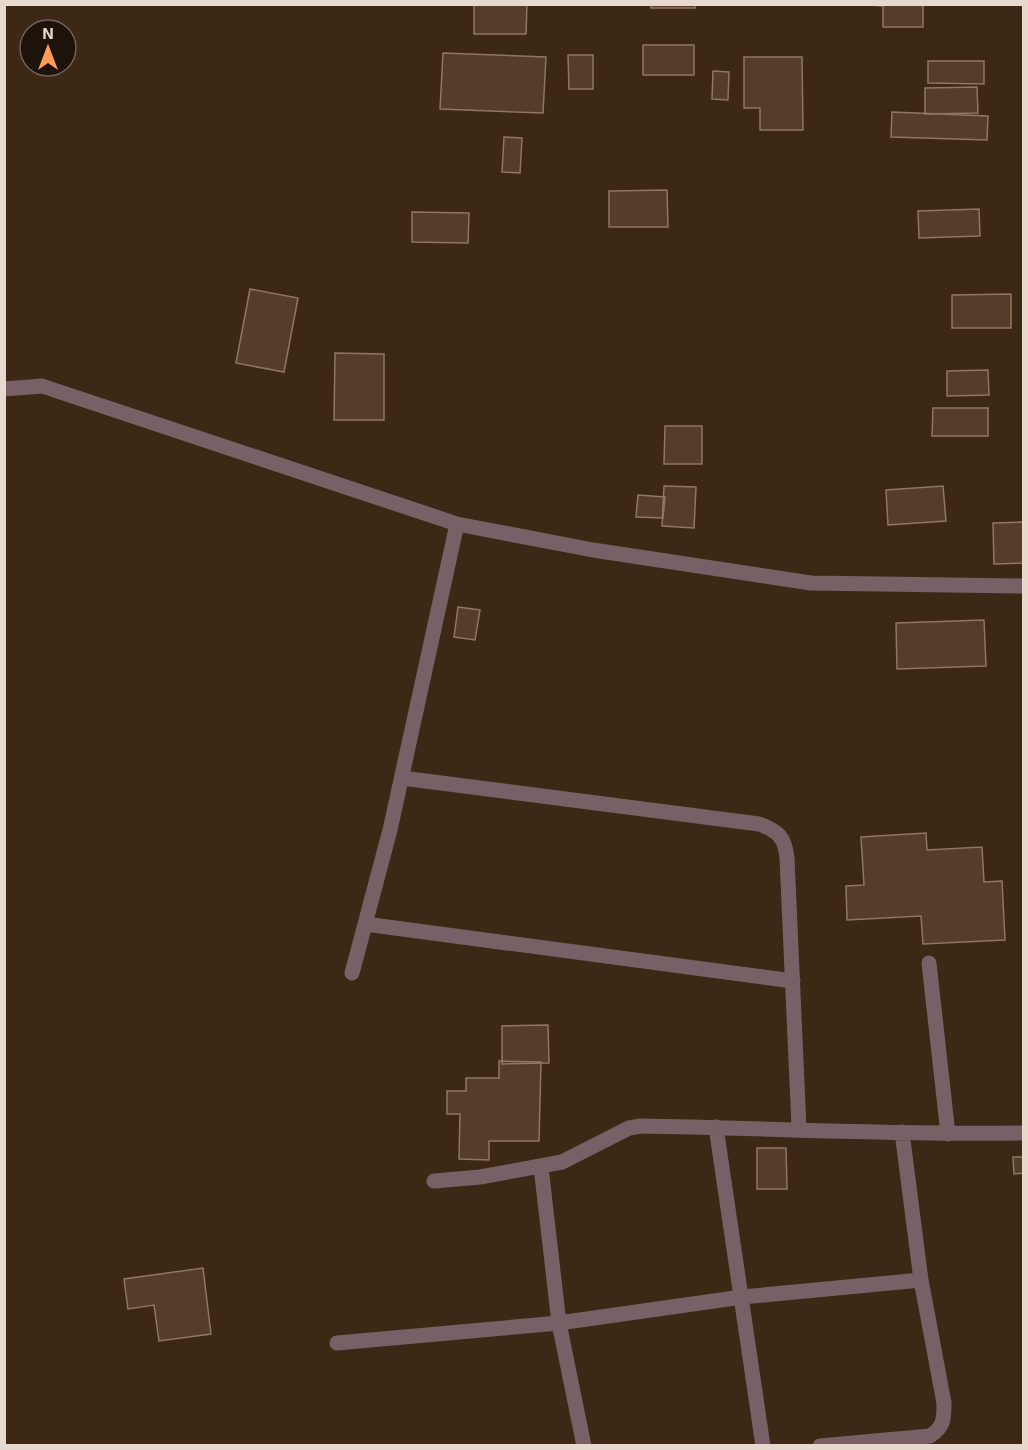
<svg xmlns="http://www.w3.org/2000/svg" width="1028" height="1450" font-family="'Exo 2',sans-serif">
  <rect width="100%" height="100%" fill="#3d2715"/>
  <path fill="#543d2a" stroke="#917662" stroke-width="1.5" d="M474,4H527L526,34H474Z
    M651,4H695V8H651Z
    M859,4H923V27H883V6Z
    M643,45H694V75H643Z
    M443,53L546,57L543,113L440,109Z
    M568,55H593V89H569Z
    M744,57H802L803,130H760V108H744Z
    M928,61H984V84L928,83Z
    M713,71L729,72L728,100L712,99Z
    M977,87L978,113L925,114V88Z
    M892,112L988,116L987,140L891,137Z
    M504,137L522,138L520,173L502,172Z
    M667,190L668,227H609V191Z
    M979,209L980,236L919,238L918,211Z
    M412,212L469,213L468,243L412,242Z
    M250,289L298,298L284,372L236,363Z
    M1011,294V328H952V295Z
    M335,353L384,354V420H334Z
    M988,370L989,395L947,396V371Z
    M933,408H988V436H932Z
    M665,426H702V464H664Z
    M664,486L696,487L694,528L662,526Z
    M943,486L946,521L888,525L886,490Z
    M638,495L665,497L663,518L636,517Z
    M1024,522V563L994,564L993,523Z
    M458,607L480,610L475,640L454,637Z
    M984,620L986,666L897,669L896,623Z
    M926,833L927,850L982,847L984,882L1002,881L1005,940L923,944L921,916L847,920L846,886L864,885L861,837Z
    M548,1025L549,1063L502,1064V1026Z
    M499,1061L541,1062L539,1141H489V1160L459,1159L460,1114H447V1091H466V1078H499Z
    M757,1148H786L787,1189H757Z
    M1013,1157H1024V1173L1014,1174Z
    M203,1268L211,1334L159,1341L154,1305L128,1309L124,1279Z"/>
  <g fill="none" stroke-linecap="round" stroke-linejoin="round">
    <path stroke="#796066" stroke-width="15" d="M4,389L42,386L457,524L593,550L811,583L1024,586
      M402,778L759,824C778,831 785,837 787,858L799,1128
      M365,924L793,981
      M929,963L948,1134
      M352,973L390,830L457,524
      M716,1127L763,1446
      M541,1167L559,1323L584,1446
      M434,1181L480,1177L562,1162L629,1128L641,1126C768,1128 896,1135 1024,1133
      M337,1343L559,1323L742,1297L921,1280
      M820,1446L930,1436C944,1427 944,1419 944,1403L921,1280L902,1132"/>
  </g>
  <rect width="1028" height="1450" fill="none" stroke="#e8d9ce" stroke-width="12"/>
  <g transform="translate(48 48)"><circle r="28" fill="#1d130b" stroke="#6e6259" stroke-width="1.5"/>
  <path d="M0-4.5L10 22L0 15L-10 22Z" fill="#fe9b59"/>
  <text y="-9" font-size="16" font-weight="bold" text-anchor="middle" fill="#e8d9ce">N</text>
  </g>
</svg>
